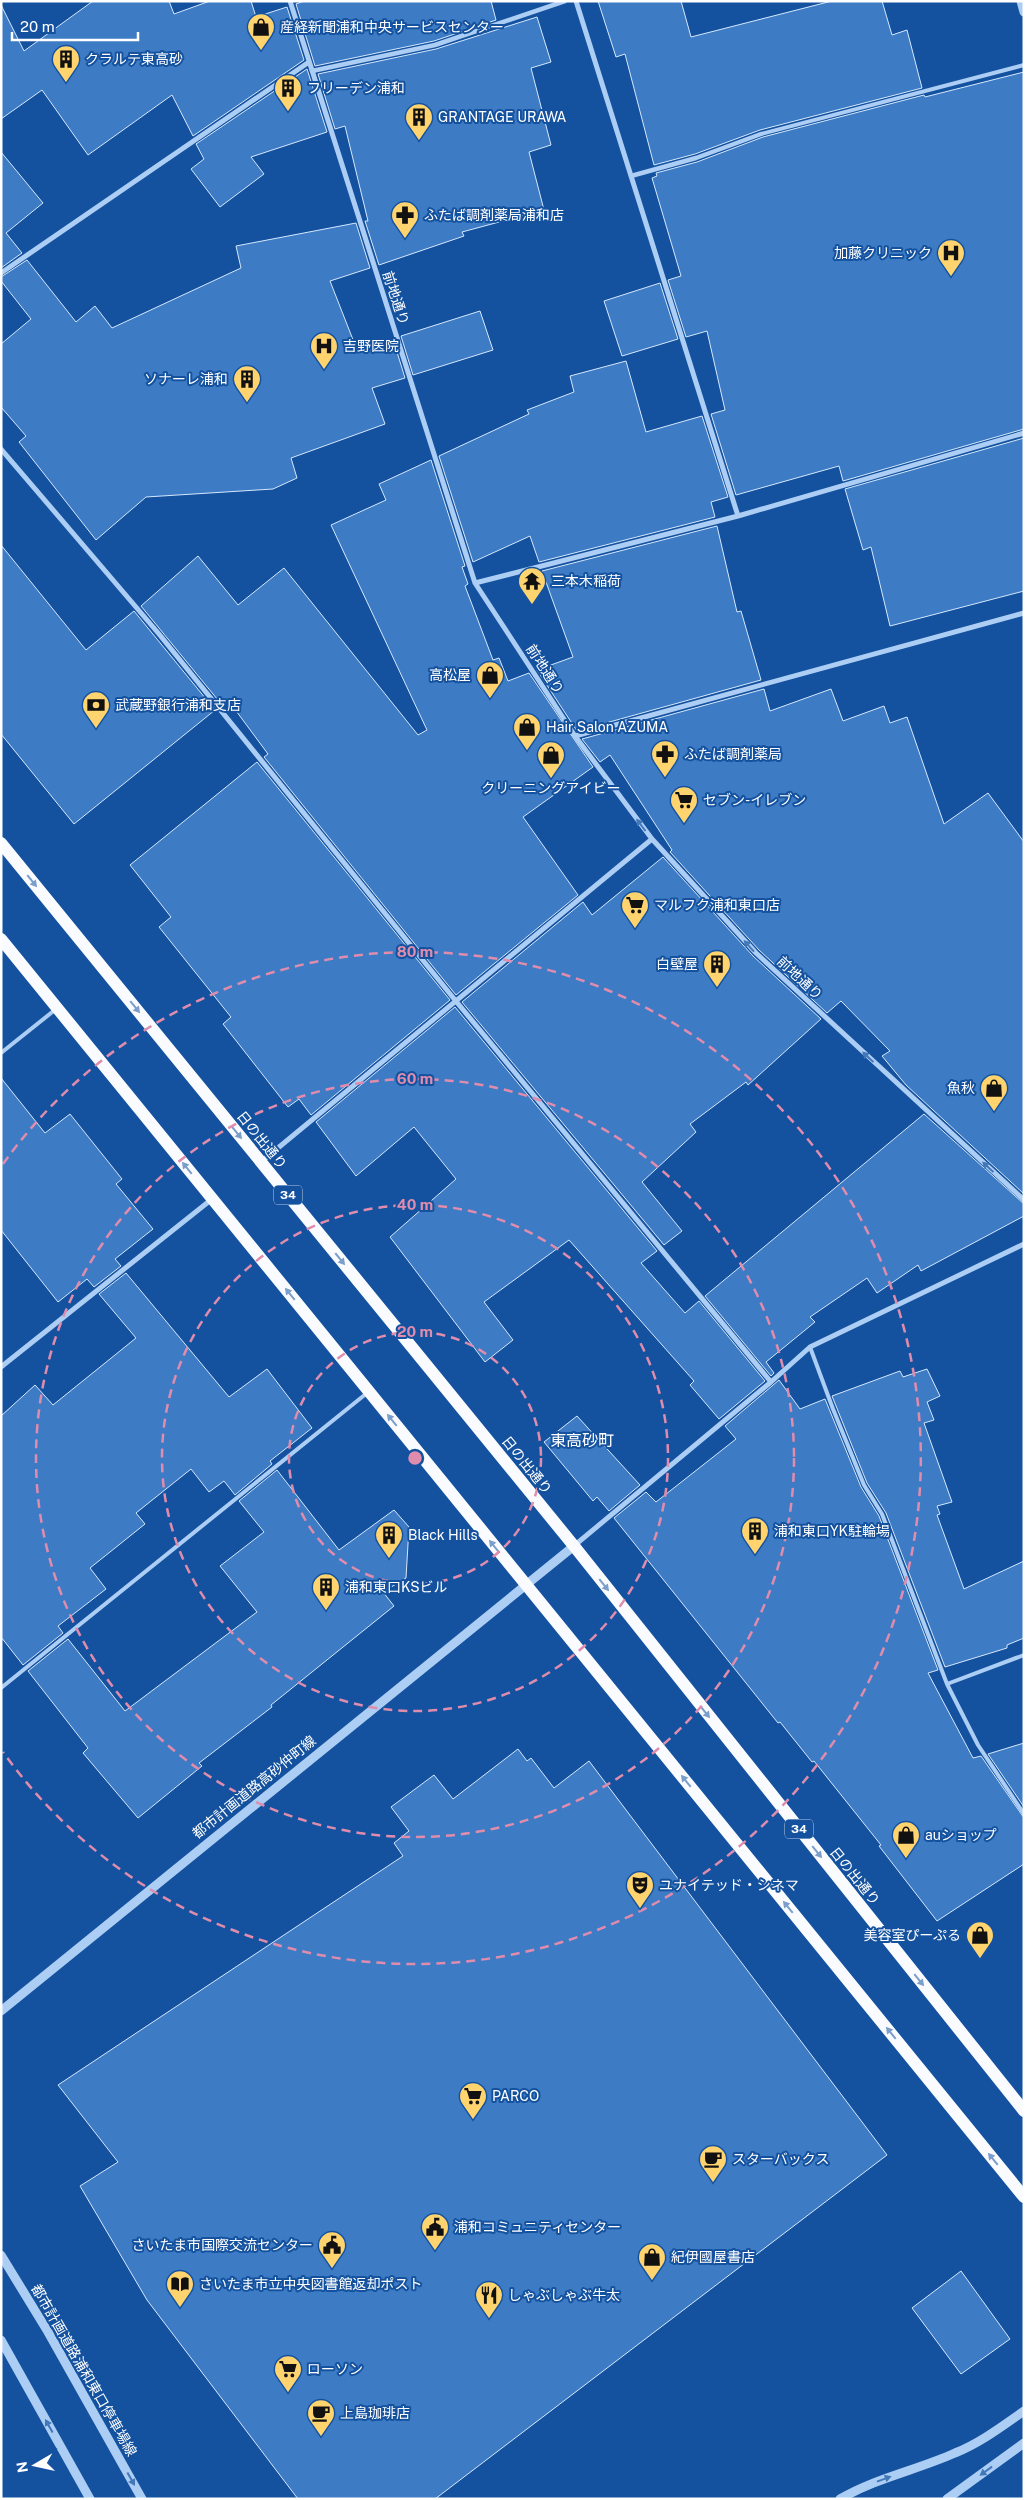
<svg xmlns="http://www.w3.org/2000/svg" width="1025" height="2500" font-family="'Public Sans','Noto Sans JP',sans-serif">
  <rect width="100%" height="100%" fill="#14529f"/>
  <path fill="#3d7bc5" stroke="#d5e8fd" d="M93,1H169L174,14L210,1H251L256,17L287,7L304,60L193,136L172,95L88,155L42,90L1,119V5L24,51Z
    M304,1H491L496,20L434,41L315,66L296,4Z
    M598,1H681L691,37L832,1H882L892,35L907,30L922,88L760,130L695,154L654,165L625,54L616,57Z
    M537,17L551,62L531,68L551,145L529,152L544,210L462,232L464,236L379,265L365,221H368L345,126L335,129L318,74L436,49Z
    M307,69L327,132L251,157L264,174L220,207L191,169L204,159L196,144Z
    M1024,72V429L843,481L839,466L736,495L711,414L725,410L707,331L686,337L668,280L681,276L652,178L657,176L656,173L697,162L763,137L924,95L925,97Z
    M1,152L43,203L6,233L22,253L1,268Z
    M356,223L370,268L330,281L357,350L393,339L405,378L372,388L385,424L291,458L297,478L273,489L146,497L96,540L19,442L26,436L1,407V344L31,319L1,281V277L27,260L76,322L95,306L112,328L241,268L236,246Z
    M660,283L678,339L622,356L604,301Z
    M480,311L493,350L413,375L401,336Z
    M626,361L646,432L702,416L728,497L711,502L715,517L539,562L530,536L473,562L439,456L529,414L527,410L574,392L570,376Z
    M1024,438V591L890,626L871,547L863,550L845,489Z
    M431,460L465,566L462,567L468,584L465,586L493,660L499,658L508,681L529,673L593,767L523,817L578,895L456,995L264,757L268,754L228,700L222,705L141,606L198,556L238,605L284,568L418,735L427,730L331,525L386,500L379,484Z
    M717,526L737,612L741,611L761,680L577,731L537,670L573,657L542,571Z
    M1,545L86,650L134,611L215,710L74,824L1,734Z
    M764,689L770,711L831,689L843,721L884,706L890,723L907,717L944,824L988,793L1024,842V1194L906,1085L882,1056L890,1051L841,1001L827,1013L759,950L670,852L672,850L610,755L600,762L582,739Z
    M257,762L450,1000L311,1115L299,1099L288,1107L223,1024L231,1017L159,927L171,917L130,865Z
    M663,857L753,956L821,1019L748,1085L746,1082L690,1124L696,1132L642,1182L682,1231L664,1245L462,1002L583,902L592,915Z
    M455,1007L657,1251L641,1263L685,1313L699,1301L765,1381L719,1419L690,1385L694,1381L569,1240L484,1302L513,1340L485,1362L390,1237L456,1179L414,1127L356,1176L316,1122Z
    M1,1078L45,1133L70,1114L122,1179L116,1184L153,1229L115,1259L121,1266L94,1287L87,1279L58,1302L1,1230Z
    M924,1114L1024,1204V1216L921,1271L918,1265L877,1293L867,1278L810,1317L815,1322L766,1362L774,1373L771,1376L705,1296Z
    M126,1273L229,1397L267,1369L312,1428L270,1461L272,1464L235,1495L224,1481L209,1492L191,1469L136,1513L145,1524L90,1568L106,1589L58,1626L63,1633L23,1665L1,1637V1416L35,1385L53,1405L136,1338L99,1294Z
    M927,1369L940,1396L927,1402L934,1420L924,1423L952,1502L937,1506L940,1514L937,1515L964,1589L1024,1561V1638L1007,1645V1648L945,1667L886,1513L867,1483L832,1396L900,1371L903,1377Z
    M779,1380L800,1409L825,1399L861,1487L879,1516L938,1670L928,1673L973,1758L981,1756L1024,1818V1864L937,1921L879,1846L881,1845L814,1761L812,1762L780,1722L778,1723L614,1518L646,1492L656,1502L736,1439L725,1426Z
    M577,1416L640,1485L609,1511L597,1497L593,1501L544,1442Z
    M277,1470L339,1550L394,1510L409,1527L406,1578L383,1592L394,1606L271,1705L272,1707L199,1763L202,1766L138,1818L83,1753L88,1748L28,1671L68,1639L125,1711L257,1612L220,1566L264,1532L239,1501Z
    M1024,1743V1807L988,1754Z
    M518,1749L527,1761L531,1758L554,1788L589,1761L887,2155L435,2499H298L147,2300L80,2186L118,2162L58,2085L403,1856L394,1843L409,1831L391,1807L434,1775L453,1799Z
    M961,2271L1010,2339L961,2374L912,2308Z"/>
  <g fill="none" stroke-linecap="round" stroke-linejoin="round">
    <path stroke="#accdf4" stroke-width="4" d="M761,134L1024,65
      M1,1053L56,1009
      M810,1347L833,1409L864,1485L882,1514L947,1684L978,1745L1024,1814
      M947,1684L1024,1655
      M1,1688L367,1393"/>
    <path stroke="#accdf4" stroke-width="4.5" d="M312,71L435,45L565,1
      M631,176L696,158L761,134"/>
    <path stroke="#accdf4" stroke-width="5" d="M290,1L475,583L575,736L652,839L756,953L1024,1200
      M576,1L738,516
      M1,273L309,62
      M1,449L159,634L455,1000L771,1382
      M475,583L738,516L1024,433
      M575,736L1024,613
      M261,1162L652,839
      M1,1367L212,1199
      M575,1545L771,1382L810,1347L1024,1244"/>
    <path stroke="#accdf4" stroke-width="9" d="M1021,1L1024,12
      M1,2011L574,1546
      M1,2255L48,2332L142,2499
      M1,2340L90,2499
      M840,2499C876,2478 917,2470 955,2453C980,2443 1001,2427 1024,2411
      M947,2499L1024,2443"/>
    <path stroke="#f9fbff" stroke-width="12" d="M1,843L574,1546L1024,2111
      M1,939L1024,2197"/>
  </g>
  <defs><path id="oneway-solid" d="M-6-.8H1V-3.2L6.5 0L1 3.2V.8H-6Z" transform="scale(1.25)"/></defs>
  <g fill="#4277b8">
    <use href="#oneway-solid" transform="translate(641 825) rotate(-127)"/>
    <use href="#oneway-solid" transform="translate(749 946) rotate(-132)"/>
    <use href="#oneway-solid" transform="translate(868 1057) rotate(-137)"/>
    <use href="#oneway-solid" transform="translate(988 1167) rotate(-137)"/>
    <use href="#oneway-solid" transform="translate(49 2426) rotate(-119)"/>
    <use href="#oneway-solid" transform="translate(986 2471) rotate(144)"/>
    <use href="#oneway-solid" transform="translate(131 2479) rotate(61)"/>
    <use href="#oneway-solid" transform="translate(884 2479) rotate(-20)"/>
  </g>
  <g fill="#7b9eca">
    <use href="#oneway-solid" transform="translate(32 881) rotate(51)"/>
    <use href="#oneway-solid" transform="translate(135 1007) rotate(51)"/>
    <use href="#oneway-solid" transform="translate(237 1133) rotate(51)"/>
    <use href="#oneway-solid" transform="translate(187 1168) rotate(-129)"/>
    <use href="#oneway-solid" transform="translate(340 1259) rotate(51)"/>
    <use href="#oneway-solid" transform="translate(290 1294) rotate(-129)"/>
    <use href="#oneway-solid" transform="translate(392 1420) rotate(-129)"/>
    <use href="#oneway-solid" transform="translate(494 1546) rotate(-129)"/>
    <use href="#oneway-solid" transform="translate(604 1585) rotate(51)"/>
    <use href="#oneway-solid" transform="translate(705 1712) rotate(51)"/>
    <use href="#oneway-solid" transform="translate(686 1781) rotate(-129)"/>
    <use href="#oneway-solid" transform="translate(817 1852) rotate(51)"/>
    <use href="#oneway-solid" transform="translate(788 1907) rotate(-129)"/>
    <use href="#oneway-solid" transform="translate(919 1980) rotate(51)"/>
    <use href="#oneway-solid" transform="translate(891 2033) rotate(-129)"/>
    <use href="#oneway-solid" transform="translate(993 2159) rotate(-129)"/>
  </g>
  <g fill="none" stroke="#e08cad" stroke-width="2.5" stroke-dasharray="9 6">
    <circle cx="415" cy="1458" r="126"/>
    <circle cx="415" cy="1458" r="253"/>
    <circle cx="415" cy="1458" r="379"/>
    <path d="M3 1164A506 506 0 1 1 3 1752"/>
  </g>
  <defs>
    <g id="shop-pin" transform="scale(1.4375)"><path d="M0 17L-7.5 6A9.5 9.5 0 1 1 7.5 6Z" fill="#ffd46f" stroke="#14529f"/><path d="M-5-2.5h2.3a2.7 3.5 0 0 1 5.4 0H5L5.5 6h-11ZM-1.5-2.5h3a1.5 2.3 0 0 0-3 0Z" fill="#111"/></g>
    <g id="building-pin" transform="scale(1.4375)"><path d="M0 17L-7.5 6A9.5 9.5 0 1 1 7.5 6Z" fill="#ffd46f" stroke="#14529f"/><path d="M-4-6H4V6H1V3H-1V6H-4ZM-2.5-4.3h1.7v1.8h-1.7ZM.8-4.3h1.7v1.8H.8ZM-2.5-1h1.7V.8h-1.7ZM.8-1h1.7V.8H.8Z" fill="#111"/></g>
    <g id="pharmacy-pin" transform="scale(1.4375)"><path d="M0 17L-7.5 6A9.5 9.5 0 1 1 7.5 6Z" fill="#ffd46f" stroke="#14529f"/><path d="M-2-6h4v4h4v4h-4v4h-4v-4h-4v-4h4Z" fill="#111"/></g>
    <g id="hospital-pin" transform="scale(1.4375)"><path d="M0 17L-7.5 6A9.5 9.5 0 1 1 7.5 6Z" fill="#ffd46f" stroke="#14529f"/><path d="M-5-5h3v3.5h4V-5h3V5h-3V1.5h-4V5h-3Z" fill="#111"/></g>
    <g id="temple-pin" transform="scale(1.4375)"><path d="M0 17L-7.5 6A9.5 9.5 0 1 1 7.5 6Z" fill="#ffd46f" stroke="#14529f"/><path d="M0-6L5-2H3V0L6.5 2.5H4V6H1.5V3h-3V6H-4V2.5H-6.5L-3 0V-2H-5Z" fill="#111"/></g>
    <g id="bank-pin" transform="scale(1.4375)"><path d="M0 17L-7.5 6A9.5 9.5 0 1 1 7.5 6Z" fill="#ffd46f" stroke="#14529f"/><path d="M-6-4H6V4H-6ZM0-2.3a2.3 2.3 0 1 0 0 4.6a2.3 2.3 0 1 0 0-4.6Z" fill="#111"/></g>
    <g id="supermarket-pin" transform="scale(1.4375)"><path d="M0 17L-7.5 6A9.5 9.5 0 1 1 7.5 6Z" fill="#ffd46f" stroke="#14529f"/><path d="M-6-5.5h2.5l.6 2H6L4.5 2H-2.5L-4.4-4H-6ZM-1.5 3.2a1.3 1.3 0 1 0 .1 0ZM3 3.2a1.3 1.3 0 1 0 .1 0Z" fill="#111"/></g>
    <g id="theatre-pin" transform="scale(1.4375)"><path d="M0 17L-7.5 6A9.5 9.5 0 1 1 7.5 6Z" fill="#ffd46f" stroke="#14529f"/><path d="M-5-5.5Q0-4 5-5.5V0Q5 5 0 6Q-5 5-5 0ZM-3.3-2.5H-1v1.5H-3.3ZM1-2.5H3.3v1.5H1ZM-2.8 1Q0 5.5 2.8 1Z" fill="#111"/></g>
    <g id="cafe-pin" transform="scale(1.4375)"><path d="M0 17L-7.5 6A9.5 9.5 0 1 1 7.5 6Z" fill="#ffd46f" stroke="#14529f"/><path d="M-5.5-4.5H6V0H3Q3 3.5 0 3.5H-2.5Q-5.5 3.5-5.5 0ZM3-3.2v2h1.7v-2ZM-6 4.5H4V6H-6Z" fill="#111"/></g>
    <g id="civic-pin" transform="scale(1.4375)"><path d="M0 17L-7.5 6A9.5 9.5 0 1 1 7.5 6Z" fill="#ffd46f" stroke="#14529f"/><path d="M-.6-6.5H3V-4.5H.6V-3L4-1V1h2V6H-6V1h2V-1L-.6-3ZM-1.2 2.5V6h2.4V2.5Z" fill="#111"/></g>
    <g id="library-pin" transform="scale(1.4375)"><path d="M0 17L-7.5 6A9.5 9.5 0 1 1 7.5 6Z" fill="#ffd46f" stroke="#14529f"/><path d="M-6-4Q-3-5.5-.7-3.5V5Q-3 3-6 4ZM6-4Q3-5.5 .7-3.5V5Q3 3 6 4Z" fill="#111"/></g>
    <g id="restaurant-pin" transform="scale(1.4375)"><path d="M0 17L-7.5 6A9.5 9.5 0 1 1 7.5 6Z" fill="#ffd46f" stroke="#14529f"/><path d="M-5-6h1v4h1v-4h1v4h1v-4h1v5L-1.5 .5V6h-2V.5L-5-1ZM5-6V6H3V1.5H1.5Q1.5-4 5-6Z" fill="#111"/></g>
  </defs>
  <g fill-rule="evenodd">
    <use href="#shop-pin" x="261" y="27"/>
    <use href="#building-pin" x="66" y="59"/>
    <use href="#building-pin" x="288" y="88"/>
    <use href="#building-pin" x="419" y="117"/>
    <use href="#pharmacy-pin" x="405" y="215"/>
    <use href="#hospital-pin" x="951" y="253"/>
    <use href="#hospital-pin" x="324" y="346"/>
    <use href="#building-pin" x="247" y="379"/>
    <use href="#temple-pin" x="532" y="581"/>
    <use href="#shop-pin" x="490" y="675"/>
    <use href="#bank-pin" x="96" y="705"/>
    <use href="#shop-pin" x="527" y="727"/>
    <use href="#pharmacy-pin" x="665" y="754"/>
    <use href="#shop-pin" x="551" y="755"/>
    <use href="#supermarket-pin" x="684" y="800"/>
    <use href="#supermarket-pin" x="635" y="905"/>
    <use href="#building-pin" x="717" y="964"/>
    <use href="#shop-pin" x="994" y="1088"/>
    <use href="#building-pin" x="755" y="1531"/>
    <use href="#building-pin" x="389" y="1535"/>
    <use href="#building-pin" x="326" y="1587"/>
    <use href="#shop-pin" x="906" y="1835"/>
    <use href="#theatre-pin" x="640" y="1885"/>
    <use href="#shop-pin" x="980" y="1935"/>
    <use href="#supermarket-pin" x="473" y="2096"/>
    <use href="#cafe-pin" x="713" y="2159"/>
    <use href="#civic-pin" x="435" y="2227"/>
    <use href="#civic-pin" x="332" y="2245"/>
    <use href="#shop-pin" x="652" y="2257"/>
    <use href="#library-pin" x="180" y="2284"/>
    <use href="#restaurant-pin" x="489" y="2295"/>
    <use href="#supermarket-pin" x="288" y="2369"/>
    <use href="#cafe-pin" x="321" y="2413"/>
  </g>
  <g text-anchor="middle" stroke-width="4" stroke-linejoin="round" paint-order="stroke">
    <g fill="#14529f" stroke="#b8cbe2" stroke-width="1">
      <rect x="274" y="1185.5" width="28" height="19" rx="4"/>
      <rect x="785" y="1819.5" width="28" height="19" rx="4"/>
    </g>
    <g font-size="12" font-weight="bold" fill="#fff">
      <text x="288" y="1199">34</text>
      <text x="799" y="1833">34</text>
    </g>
    <g font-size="14" fill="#fff" stroke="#14529f" text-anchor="start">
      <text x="280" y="32">産経新聞浦和中央サービスセンター</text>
      <text x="85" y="64">クラルテ東高砂</text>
      <text x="307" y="93">フリーデン浦和</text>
      <text x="438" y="122">GRANTAGE URAWA</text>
      <text x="424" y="220">ふたば調剤薬局浦和店</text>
      <text x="932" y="258" text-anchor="end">加藤クリニック</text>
      <text x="343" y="351">吉野医院</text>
      <text x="228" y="384" text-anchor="end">ソナーレ浦和</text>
      <text x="551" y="586">三本木稲荷</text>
      <text x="471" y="680" text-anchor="end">高松屋</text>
      <text x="115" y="710">武蔵野銀行浦和支店</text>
      <text x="546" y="732">Hair Salon AZUMA</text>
      <text x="684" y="759">ふたば調剤薬局</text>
      <text x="551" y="793" text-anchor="middle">クリーニングアイビー</text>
      <text x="703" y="805">セブン-イレブン</text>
      <text x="654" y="910">マルフク浦和東口店</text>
      <text x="698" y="969" text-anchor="end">白壁屋</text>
      <text x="975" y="1093" text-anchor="end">魚秋</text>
      <text x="774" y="1536">浦和東口YK駐輪場</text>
      <text x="408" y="1540">Black Hills</text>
      <text x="345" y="1592">浦和東口KSビル</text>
      <text x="925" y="1840">auショップ</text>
      <text x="659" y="1890">ユナイテッド・シネマ</text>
      <text x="961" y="1940" text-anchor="end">美容室ぴーぷる</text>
      <text x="492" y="2101">PARCO</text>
      <text x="732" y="2164">スターバックス</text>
      <text x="454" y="2232">浦和コミュニティセンター</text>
      <text x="313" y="2250" text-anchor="end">さいたま市国際交流センター</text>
      <text x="671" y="2262">紀伊國屋書店</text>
      <text x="199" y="2289">さいたま市立中央図書館返却ポスト</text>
      <text x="508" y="2300">しゃぶしゃぶ牛太</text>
      <text x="307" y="2374">ローソン</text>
      <text x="340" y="2418">上島珈琲店</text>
    </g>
    <g font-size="14" fill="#fff" stroke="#14529f">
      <text transform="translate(396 298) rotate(72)" y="5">前地通り</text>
      <text transform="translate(545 669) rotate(57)" y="5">前地通り</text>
      <text transform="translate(800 978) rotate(43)" y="5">前地通り</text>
      <text transform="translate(262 1140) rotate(51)" y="5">日の出通り</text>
      <text transform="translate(527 1465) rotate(51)" y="5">日の出通り</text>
      <text transform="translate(254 1787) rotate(-39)" y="5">都市計画道路高砂仲町線</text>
      <text transform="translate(855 1876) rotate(51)" y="5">日の出通り</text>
      <text transform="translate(84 2370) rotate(60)" y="5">都市計画道路浦和東口停車場線</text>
    </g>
    <g font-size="16" fill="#fff" stroke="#14529f">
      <text x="582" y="1446">東高砂町</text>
    </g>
  </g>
  <circle cx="415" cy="1458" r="8" fill="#e08cad" stroke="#14529f" stroke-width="2.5"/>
  <g font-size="15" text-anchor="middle" font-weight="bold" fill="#e08cad" stroke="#14529f" stroke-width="4" stroke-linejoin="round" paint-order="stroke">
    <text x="415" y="957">80 m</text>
    <text x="415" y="1084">60 m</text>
    <text x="415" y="1210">40 m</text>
    <text x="415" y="1337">20 m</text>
  </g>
  <rect width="1025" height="2500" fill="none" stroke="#ffffff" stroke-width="5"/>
  <g transform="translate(35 2465) rotate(261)" stroke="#14529f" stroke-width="4" paint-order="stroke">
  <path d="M0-4L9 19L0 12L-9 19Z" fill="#ffffff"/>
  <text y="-8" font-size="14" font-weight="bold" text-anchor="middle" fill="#ffffff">N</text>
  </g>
  <path d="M12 32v8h126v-8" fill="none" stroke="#ffffff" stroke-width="2.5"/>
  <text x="20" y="32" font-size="15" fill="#ffffff" stroke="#14529f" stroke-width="4" paint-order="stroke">20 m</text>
</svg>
